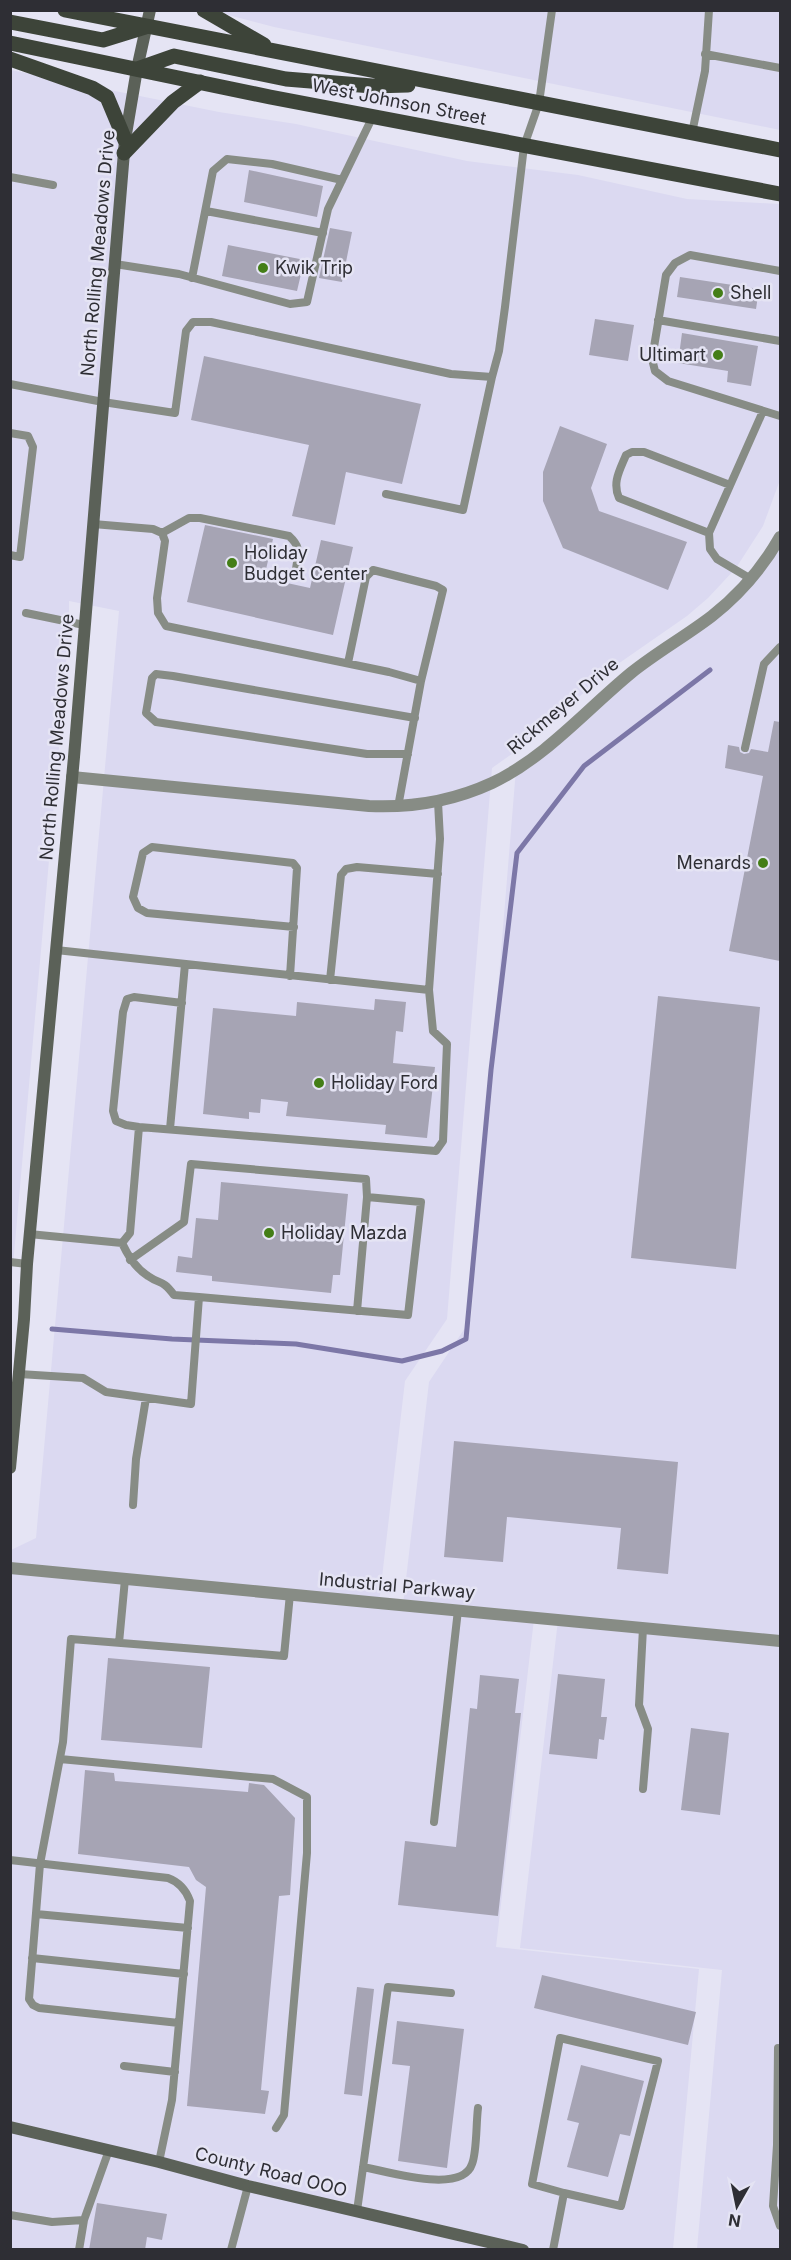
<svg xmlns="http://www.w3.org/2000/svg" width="791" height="2260" font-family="Inter,sans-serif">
  <rect width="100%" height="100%" fill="#e5e4f4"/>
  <path fill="#dbd9f1" d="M213,11H780V130L274,27Z
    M11,70L219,112L296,124L467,161L578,175L687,199L780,204V480L763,526L736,568L708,598L687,616L615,666L516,751L492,768L447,1319L405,1381L379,1603L534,1619L496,1947L699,1969L673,2249H11V1550L36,1538L119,611L69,601V627L58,759L11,1288Z
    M780,537V2249H697L722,1970L520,1948L558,1620L403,1605L429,1382L471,1319L516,769L711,617Z"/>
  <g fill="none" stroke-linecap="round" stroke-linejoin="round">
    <path stroke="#7c77a7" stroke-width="5" d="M52,1329L172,1339L296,1344L402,1361L442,1351L466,1339L491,1070L517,853L584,766L710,670"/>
  </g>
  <path fill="#a6a4b4" d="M249,170L323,186L317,217L244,202Z
    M330,228L352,232L342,282L319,278Z
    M228,245L310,261L307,275L301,274L297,291L222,276Z
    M680,277L759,289L756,309L677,297Z
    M595,319L634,325L628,361L589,355Z
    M682,333L758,346L751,386L727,382L728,371L678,363Z
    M204,356L421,404L402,484L346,472L335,525L292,516L309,445L191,420Z
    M560,426L607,444L591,488L599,511L687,542L668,590L563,548L543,501V472Z
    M205,525L273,539L264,578L310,588L321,540L353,547L333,635L187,602Z
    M774,721L780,722V961L729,951L763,776L725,768L728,745L739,747L740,752L744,754L749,753L751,749L768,752Z
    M658,996L760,1007L736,1269L631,1258Z
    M375,999L406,1002L403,1032L396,1031L393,1063L435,1067L427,1138L385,1134L386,1125L286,1116L288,1102L261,1099L260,1113L249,1112V1119L203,1114L213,1008L296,1016L297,1002L374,1010Z
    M221,1182L348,1194L340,1275H333L331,1293L212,1281V1276L176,1272L178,1256L192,1258L196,1218L218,1220Z
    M454,1441L678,1462L668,1574L617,1569L621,1528L507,1517L503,1562L444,1557Z
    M108,1658L210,1667L202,1748L101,1740Z
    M558,1674L605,1679L601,1717H607L604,1740L599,1739L597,1759L549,1754Z
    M480,1675L519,1679L515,1713H521L498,1916L398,1905L405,1841L456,1847L470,1708L477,1709Z
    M691,1728L729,1733L720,1815L681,1810Z
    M85,1770L114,1773L115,1781L248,1792L249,1783L264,1785L295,1818L290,1895L279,1896L261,2090L269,2091L265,2114L187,2106L206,1887L196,1880L189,1867L78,1854Z
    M542,1975L696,2012L688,2045L534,2008Z
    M357,1987L374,1989L362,2096L344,2094Z
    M397,2021L464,2029L447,2168L398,2161L410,2066L392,2064Z
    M581,2065L644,2081L630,2136L620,2134L608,2177L567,2167L579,2123L567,2120Z
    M97,2203L167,2214L162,2240L147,2237L145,2250H89Z"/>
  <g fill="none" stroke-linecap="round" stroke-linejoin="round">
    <path stroke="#878c85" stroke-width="8" d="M705,54L780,68
      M692,133L705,71L709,10
      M10,177L53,185
      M206,211L323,233
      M115,264L179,274L290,304L307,302L328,209L373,116
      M780,271L690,255L675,263L666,275L652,359L655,371L668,381L780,416
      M192,278L213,171L227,159L272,164L342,180
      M658,320L780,341
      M10,384L103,402L175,413L186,331L193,322H211L451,374L492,377L499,351L505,307L524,146L539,103L552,10
      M10,433L28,436L33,447L20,557L10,555
      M386,494L463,510L492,377
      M93,524L153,529L162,533L165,541L157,598L158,613L166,626L389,672L421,681L398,807
      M162,533L189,518H200L289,536C302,548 298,553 296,569
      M709,533L619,498C612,482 620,470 626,455L632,452H644L730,485
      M751,579L717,559L710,549L709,533L763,411
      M26,613L84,625
      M348,663L366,577L373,570L436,586L443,590L421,681
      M745,748L764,664L780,647
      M408,754H367L156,722L146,713L152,678L156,674L173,676L415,718
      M56,950L429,990
      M290,976L297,868L293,863L152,847L143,853L133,897L138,908L147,913L294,927
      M330,980L341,875L346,869L357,867L438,874
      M182,1003L134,997L127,999L123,1012L113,1111L116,1121L126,1125L139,1127L436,1151L443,1141L447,1044L433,1031L429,990L440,839L438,802
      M170,1129L185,964
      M29,1234L122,1243L130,1233L139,1127
      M130,1260L184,1222L191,1164L366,1179L367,1197
      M10,1262L27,1264
      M199,1297L408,1315L421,1202L367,1197L357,1311
      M19,1374L83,1378L106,1392L191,1404L199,1297L174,1295C162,1279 161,1285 148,1276C135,1268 128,1256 122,1243
      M133,1505L136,1459L146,1398
      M119,1643L125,1579
      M60,1759L273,1779L307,1797V1853L284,2115L276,2128
      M643,1789L648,1729L639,1705L643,1628
      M434,1822L458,1610
      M10,1860L168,1878C179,1882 186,1890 190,1901L172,2100L159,2162
      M36,1914L188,1928
      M32,1958L184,1974
      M179,2023L39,2008L33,2005L29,1999L40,1864L63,1742L71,1639L284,1656L290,1594
      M778,2048L777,2145L773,2206L780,2226
      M124,2066L175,2072
      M363,2167C387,2171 462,2195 472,2164C477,2152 476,2123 478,2108
      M357,2211L388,1987L451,1993
      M10,2215L52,2222L84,2220
      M79,2250L84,2220L109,2150
      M231,2250L248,2186
      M553,2250L564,2193L621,2206L658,2061L560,2038L532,2184L564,2193"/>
    <path stroke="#878c85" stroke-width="12" d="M72,777L369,806C412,808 453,801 492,783C545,758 586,710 631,673C657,652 686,636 712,616C740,594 763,567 780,537
      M10,1568L780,1641"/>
    <path stroke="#5b6158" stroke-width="12" d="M10,1468L24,1319L27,1264L74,757L125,140L137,69L150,10
      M10,2127L159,2162L248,2186L523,2250"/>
    <path stroke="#3d4439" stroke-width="15" d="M65,10L780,150
      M204,10L264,45
      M10,22L103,40L145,27
      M10,43L270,97L780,194
      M10,59L92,88L107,97L125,140
      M137,69L174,56L286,79L372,86L408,85
      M124,153L173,102L200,82"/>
  </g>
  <g fill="#447e17" stroke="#e5e4f4" stroke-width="2">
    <circle cx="263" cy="268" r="6"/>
    <circle cx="718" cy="293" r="6"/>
    <circle cx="718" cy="355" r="6"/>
    <circle cx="232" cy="563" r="6"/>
    <circle cx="763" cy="863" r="6"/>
    <circle cx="319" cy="1083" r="6"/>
    <circle cx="269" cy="1233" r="6"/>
  </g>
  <g text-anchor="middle" stroke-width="5" stroke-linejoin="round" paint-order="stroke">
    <g font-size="18" fill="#2e2e34" stroke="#e5e4f4">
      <text transform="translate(399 102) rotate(11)" y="6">West Johnson Street</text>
      <text transform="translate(98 253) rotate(-85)" y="6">North Rolling Meadows Drive</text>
      <text transform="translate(563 706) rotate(-40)" y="6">Rickmeyer Drive</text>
      <text transform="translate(57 737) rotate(-85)" y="6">North Rolling Meadows Drive</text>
      <text transform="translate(397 1586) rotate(5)" y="6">Industrial Parkway</text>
      <text transform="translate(271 2172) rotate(14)" y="6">County Road OOO</text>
    </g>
    <g font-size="18" fill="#2e2e34" stroke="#e5e4f4" text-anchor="start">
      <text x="275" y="274">Kwik Trip</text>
      <text x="730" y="299">Shell</text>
      <text x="706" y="361" text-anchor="end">Ultimart</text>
      <text x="244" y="559">Holiday<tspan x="244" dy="21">Budget Center</tspan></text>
      <text x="751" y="869" text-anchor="end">Menards</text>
      <text x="331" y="1089">Holiday Ford</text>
      <text x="281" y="1239">Holiday Mazda</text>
    </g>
  </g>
  <rect width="791" height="2260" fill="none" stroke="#2e2e34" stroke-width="24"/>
  <g transform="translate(737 2206) rotate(189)" stroke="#e5e4f4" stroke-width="4.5" paint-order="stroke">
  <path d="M0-4.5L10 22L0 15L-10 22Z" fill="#2e2e34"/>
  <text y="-9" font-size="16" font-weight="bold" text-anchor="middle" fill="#2e2e34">N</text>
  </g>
</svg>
